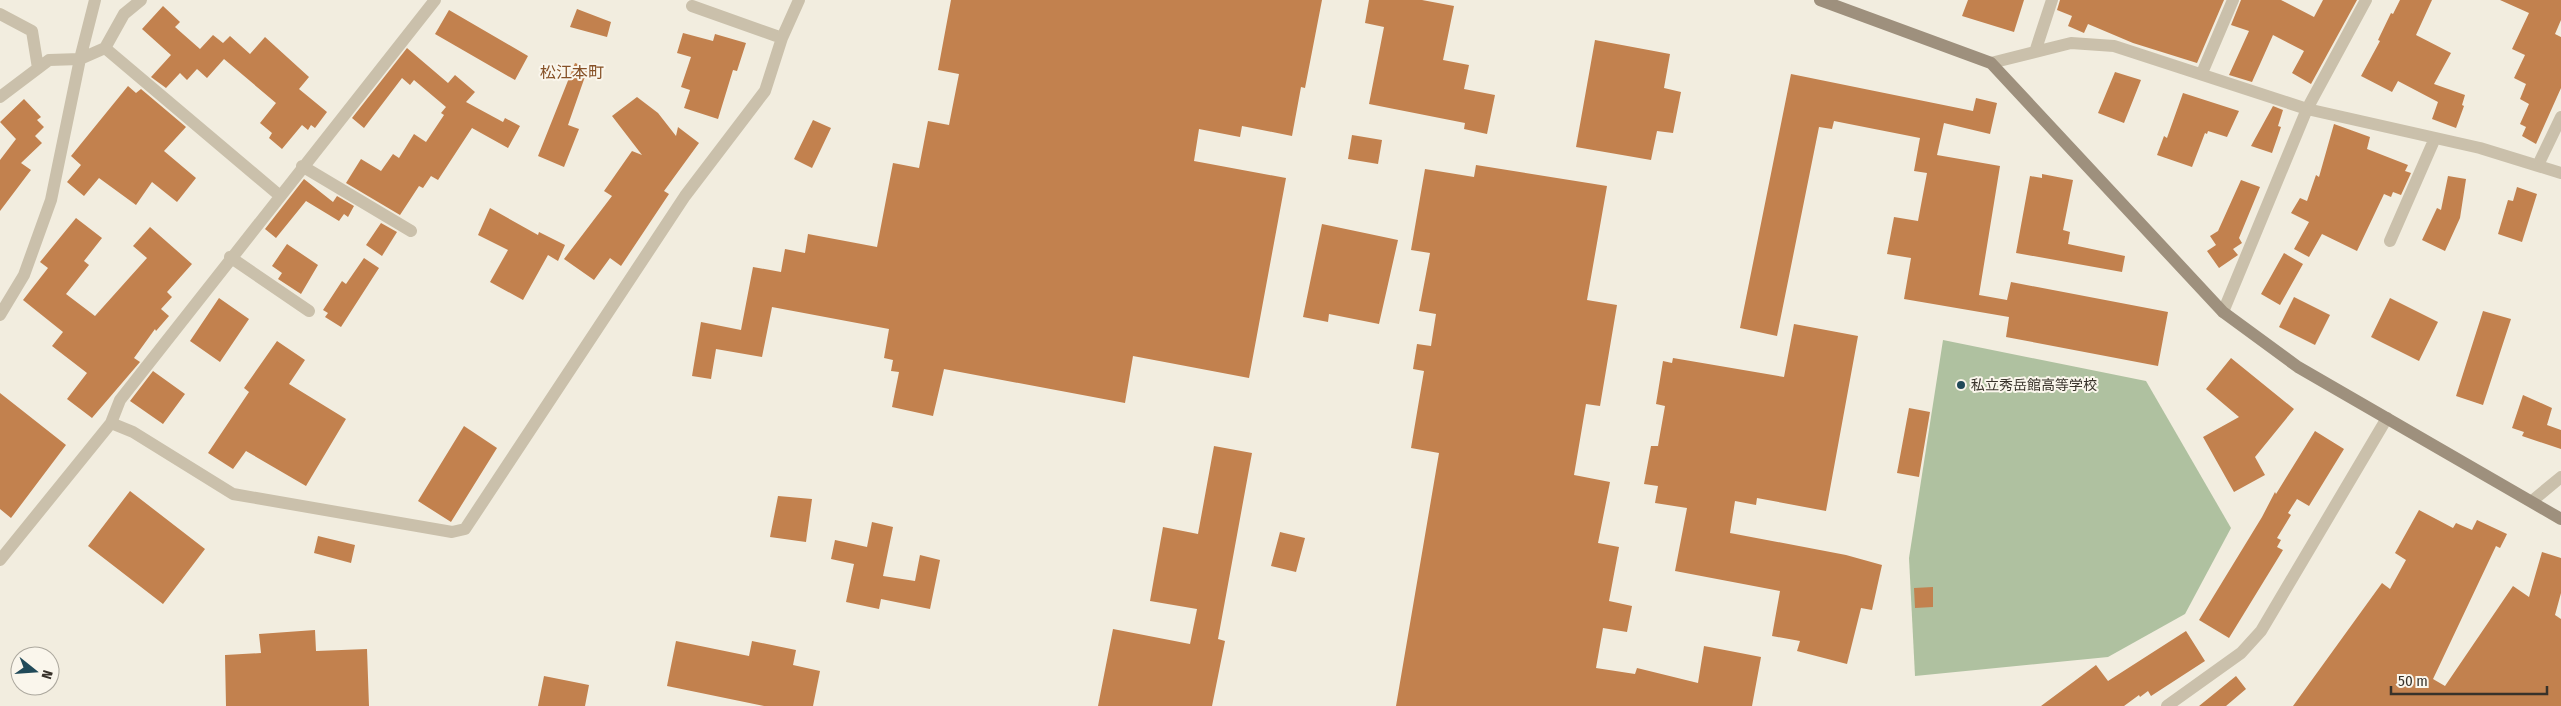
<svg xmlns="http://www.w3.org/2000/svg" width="2561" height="706" font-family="'Fira Sans Condensed','Noto Sans JP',sans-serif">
  <rect width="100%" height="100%" fill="#f2eddf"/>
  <path fill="#afc1a0" d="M1943,340L2146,381L2231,528L2185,614L2108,657L1915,676L1909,558Z"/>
  <path fill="#c2814e" d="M951,0H1322L1305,88L1301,87L1292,136L1242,126L1240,137L1199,129L1194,161L1286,178L1249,378L1133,356L1125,403L944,369L933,416L892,407L899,372L891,371L893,360L884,358L889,329L772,307L762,357L716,349L711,379L692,376L701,322L741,330L753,267L781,272L785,249L805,253L808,234L877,247L893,163L919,168L928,121L949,125L959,74L938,70Z
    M1369,0H1422L1454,6L1443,60L1469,65L1464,89L1495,95L1487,134L1464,129L1465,123L1369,104L1384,27L1365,23Z
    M1968,0H2024L2014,32L1962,16Z
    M2060,0H2224L2197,63L2133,43L2088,24L2084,33L2068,26L2072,16L2057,10Z
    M2241,0H2281L2314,17L2323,0H2357L2311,84L2292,73L2304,51L2273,35L2252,82L2229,75L2249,31L2231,25Z
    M2400,0H2432L2416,35L2451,53L2434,84L2465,95L2462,105L2464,106L2456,128L2432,119L2438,102L2398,81L2392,92L2361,76L2380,41L2378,40L2391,13L2393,14Z
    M2500,0H2561V20L2555,34L2561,37V88L2536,144L2522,136L2526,127L2520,124L2529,104L2520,99L2526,84L2514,78L2525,55L2512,49L2529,13Z
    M163,6L180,22L175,27L200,49L213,35L223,43L230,36L250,54L265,37L309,77L299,89L327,112L315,128L311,125L308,130L302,125L282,149L269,138L272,133L260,123L276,103L224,59L207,78L197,69L187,80L180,73L166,88L151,77L171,55L142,29Z
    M577,9L611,22L607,37L570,27Z
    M449,10L528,56L515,80L435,34Z
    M683,33L713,41L715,34L746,43L737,71L733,70L718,119L684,108L690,90L681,87L691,57L677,53Z
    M1595,40L1670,54L1664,88L1681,92L1673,133L1657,131L1651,160L1576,147Z
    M407,48L448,83L455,75L475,92L466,102L503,122L505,118L520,126L508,148L472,128L438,180L431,176L423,188L419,186L400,215L346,183L361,159L381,171L393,154L399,158L414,134L426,142L444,115L441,113L446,107L414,80L410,85L402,78L364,128L352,118Z
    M575,63L588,68L568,125L579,129L564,167L538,156Z
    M2115,72L2141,80L2124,123L2098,113Z
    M1791,74L1973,111L1976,98L1997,103L1990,134L1944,123L1937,155L2000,166L1979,295L2007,300L2011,282L2168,312L2158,366L2006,337L2009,317L1904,299L1911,258L1887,254L1894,217L1918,221L1927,173L1914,171L1920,138L1834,121L1832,129L1819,127L1777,336L1740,328Z
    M128,86L136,93L141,89L186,127L164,151L196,178L177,202L152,182L136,205L99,178L84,196L67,182L81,165L71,156Z
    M2183,93L2239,111L2227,137L2208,131L2207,134L2205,133L2192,167L2157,155L2164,136L2167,138Z
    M637,97L658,113L676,136L678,127L699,143L664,191L669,194L621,266L610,258L594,280L564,259L612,196L604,191L632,151L642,155L612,116Z
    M24,99L41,117L37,120L44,127L35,136L42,143L21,163L31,170L0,211V160L16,139L0,122Z
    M2273,106L2283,110L2278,126L2281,127L2272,153L2251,146Z
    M813,120L831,128L812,168L794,159Z
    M2334,124L2370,137L2367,149L2408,165L2405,171L2411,173L2401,195L2393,192L2391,197L2384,194L2357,251L2322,234L2309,257L2294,249L2309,222L2291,213L2300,198L2307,201L2316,175L2319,177Z
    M1352,135L1382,140L1378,164L1348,159Z
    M1476,165L1607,186L1587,300L1617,305L1600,406L1586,404L1574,475L1610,482L1598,543L1619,547L1609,601L1632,606L1627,632L1603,628L1596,668L1635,674L1637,668L1698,683L1704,646L1761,657L1752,706H1396L1439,453L1411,448L1424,371L1413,369L1417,344L1431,346L1436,314L1419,311L1430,253L1411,250L1425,169L1474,177Z
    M2042,174L2073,180L2063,230L2070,232L2068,244L2125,256L2122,272L2016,253L2030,176L2042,178Z
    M2448,176L2466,179L2460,218L2445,251L2422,240L2437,208L2441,210Z
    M304,179L333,202L337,196L354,206L348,217L344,214L339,221L306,201L276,238L265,229Z
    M2241,180L2260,187L2239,238L2242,243L2233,249L2238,255L2219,268L2207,251L2216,245L2210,236L2218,231Z
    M2517,187L2537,194L2522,242L2498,234L2508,200L2513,201Z
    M490,208L538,235L539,232L565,245L558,261L548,255L523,300L490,282L508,250L478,235Z
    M76,218L102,238L84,261L89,265L66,294L95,316L147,258L133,246L150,227L192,264L167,292L172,297L161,309L169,316L156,331L155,329L134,358L140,362L92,418L67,399L87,373L52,346L63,332L23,300L48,268L40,262Z
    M381,223L397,232L382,256L366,245Z
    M1322,224L1398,240L1379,324L1329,314L1328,322L1303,317Z
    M287,244L318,265L301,294L278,279L282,273L272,266Z
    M2284,253L2303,264L2280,305L2261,294Z
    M364,258L379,268L341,327L325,317L328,313L323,310L342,281L346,284Z
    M2294,297L2330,315L2315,345L2279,327Z
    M219,298L249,319L220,362L190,341Z
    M2390,298L2438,322L2419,361L2371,337Z
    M2483,311L2511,319L2483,405L2456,396Z
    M1794,324L1858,336L1826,511L1757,498L1756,505L1735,501L1730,533L1846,555L1882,565L1872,610L1861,608L1847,664L1797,651L1800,641L1772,636L1780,591L1675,571L1687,508L1655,503L1658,486L1644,484L1651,446H1658L1665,406L1656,404L1663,361L1672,363L1673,358L1784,377Z
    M277,341L305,360L289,384L346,419L306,486L246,451L233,469L208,453L249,392L244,388Z
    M2231,358L2294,409L2255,457L2265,475L2234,492L2203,437L2239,417L2206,389Z
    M153,371L185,394L163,424L130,401Z
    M0,393L66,445L11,518L0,509Z
    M2523,395L2552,408L2547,425L2561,430V449L2522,436L2524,432L2512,428Z
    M1909,408L1930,412L1919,477L1897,473Z
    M464,426L497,448L451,522L418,501Z
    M2315,431L2344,449L2309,506L2297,499L2288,513L2291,515L2277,538L2281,540L2277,547L2283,550L2229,638L2199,620L2262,517L2275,492L2276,494Z
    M1214,446L1252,453L1218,639L1225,641L1212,706H1098L1113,629L1190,644L1197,609L1150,601L1163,527L1198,534Z
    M130,491L205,549L163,604L88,546Z
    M778,496L812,499L806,542L770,537Z
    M2419,510L2453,528L2456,523L2472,530L2477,520L2507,534L2500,548L2496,546L2433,679L2445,686L2513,586L2529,597L2542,552L2561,558V593L2555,615L2561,619V706H2293L2382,583L2390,589L2406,560L2395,553Z
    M872,522L893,527L883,576L915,581L920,555L940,560L930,609L881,599L879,609L846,602L854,564L831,559L835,540L867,547Z
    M1280,532L1305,538L1296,572L1271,566Z
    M318,536L355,545L351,563L314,553Z
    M1933,587V607L1915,608L1914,588Z
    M315,630L316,651L367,649L369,706H226L225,655L261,653L259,634Z
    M2186,631L2205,661L2151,696L2148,691L2140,697L2139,695L2124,706H2041L2096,665L2108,681Z
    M676,641L749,656L752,641L796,650L793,665L820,671L813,706H764L667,686Z
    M544,676L589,685L585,706H538Z
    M2236,676L2246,689L2226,706H2199Z"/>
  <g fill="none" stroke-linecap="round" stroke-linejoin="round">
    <path stroke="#cac0ab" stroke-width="12" d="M692,6L782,38
      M0,14L32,31L38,68
      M105,48L279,195
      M2035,52L2052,0
      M1991,63L2071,43L2114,46L2307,109L2480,148L2561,173
      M2202,73L2233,0
      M0,97L49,60L80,59L105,48L124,14L141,0
      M2538,165L2561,117
      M302,166L411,231
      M2390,241L2435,138
      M230,257L309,311
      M2223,312L2307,109L2366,0
      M0,315L24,275L51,200L80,59L95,0
      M111,423L133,432L233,494L452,532L465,529L685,196L765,91L782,38L799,0
      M2532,501L2561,477
      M0,560L111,423L120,400L435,0
      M2167,706L2241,653L2261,631L2387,418"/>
    <path stroke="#9e907d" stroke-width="12" d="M1820,0L1991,63L2223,312L2298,367L2561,519"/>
  </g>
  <circle fill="#214a59" stroke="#faf6ec" stroke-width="2" cx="1961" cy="385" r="5"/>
  <g text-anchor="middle" stroke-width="4" stroke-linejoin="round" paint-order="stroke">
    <g font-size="14" fill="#38322a" stroke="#faf6ec" text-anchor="start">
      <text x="1971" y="390">私立秀岳館高等学校</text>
    </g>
    <g font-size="16" fill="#855026" stroke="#faf6ec">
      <text x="572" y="78">松江本町</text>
    </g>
  </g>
  <g transform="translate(35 671) rotate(107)"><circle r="24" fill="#faf6ec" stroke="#aca89e"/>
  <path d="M0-4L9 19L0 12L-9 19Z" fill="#214a59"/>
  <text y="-8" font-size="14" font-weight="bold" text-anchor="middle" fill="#38322a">N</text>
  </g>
  <path d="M2391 686v8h156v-8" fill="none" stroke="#38322a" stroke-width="2.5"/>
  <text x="2398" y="686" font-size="15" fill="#38322a" stroke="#faf6ec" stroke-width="4" paint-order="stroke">50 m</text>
</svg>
